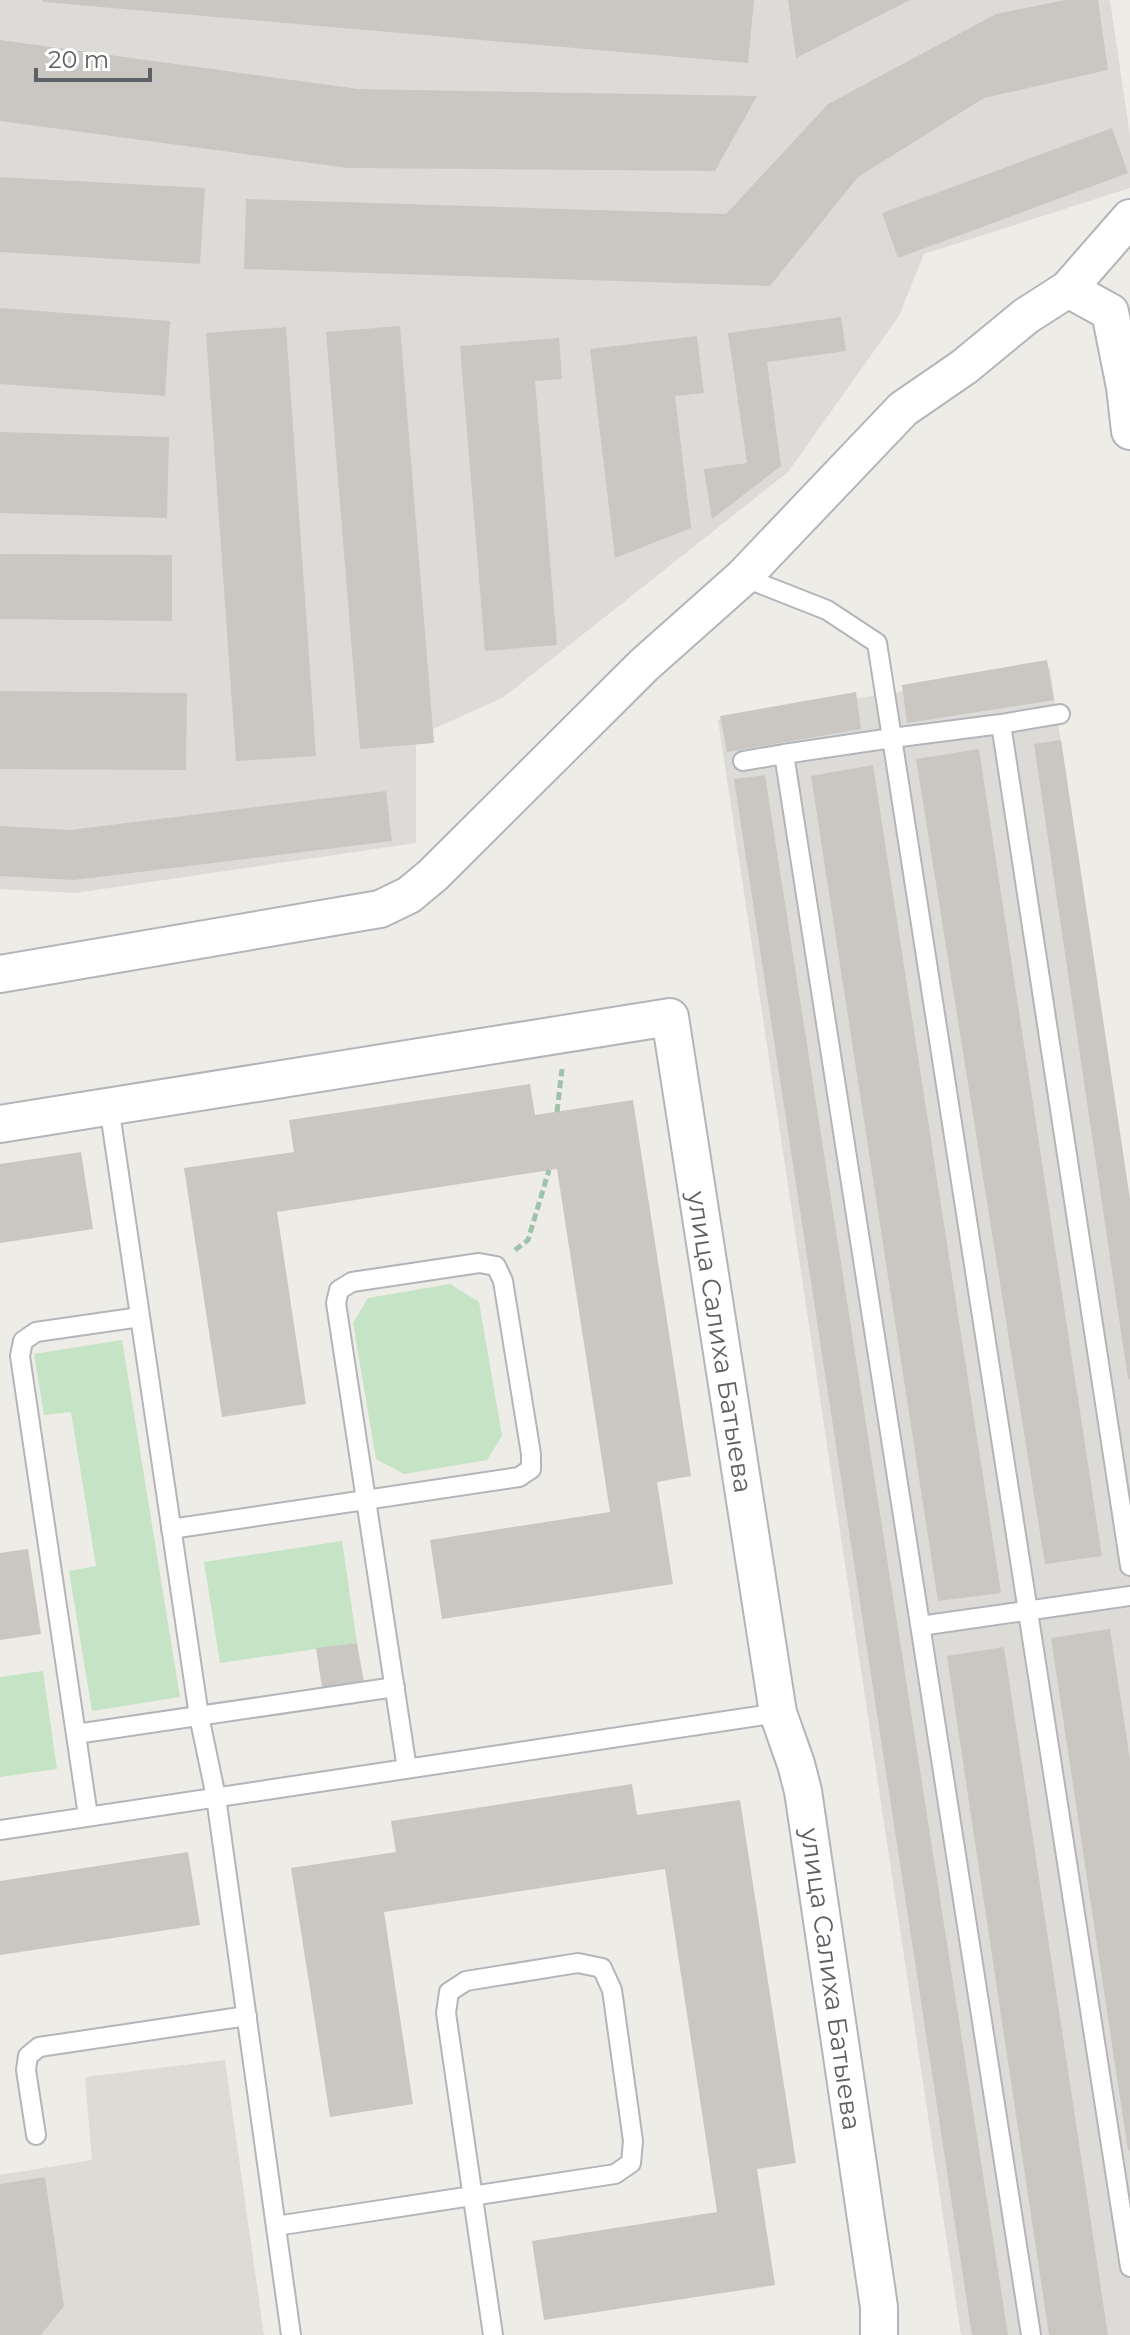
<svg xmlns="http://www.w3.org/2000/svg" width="1130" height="2335" font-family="Montserrat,sans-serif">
  <rect width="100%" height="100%" fill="#eeece6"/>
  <path fill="#dddbd8" d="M0,0H1110L1130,136V188L924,254L899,316L788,472L504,697L416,737V843L75,893L0,889Z
    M1050,668L1130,1213V2335H961L718,720Z"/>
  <path fill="#dedbd4" d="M225,2060L264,2335H0V2175L92,2160L85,2077Z"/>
  <path fill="#c5e3c5" d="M450,1284L479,1302L502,1436L487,1460L404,1474L376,1459L353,1323L368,1298Z
    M122,1340L180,1697L92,1711L69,1571L96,1566L71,1412L44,1415L34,1354Z
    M342,1541L357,1643L220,1663L204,1562Z
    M43,1671L57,1769L0,1777V1677Z"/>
  <path fill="#cac7c2" d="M43,0H754L748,63L43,2Z
    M788,0H910L796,58Z
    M1065,0H1098L1108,70L984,98L858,177L770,286L244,269L246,199L726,214L828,104L996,14Z
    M0,40L358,89L757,96L715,171L348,168L0,121Z
    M1112,128L1128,173L898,258L882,213Z
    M0,177L205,188L200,264L0,252Z
    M0,308L170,321L165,396L0,384Z
    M841,317L846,351L767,362L781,466L712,519L704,469L747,463L728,333Z
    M400,326L434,743L360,749L326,332Z
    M286,327L316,756L236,761L206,333Z
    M697,336L704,393L675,396L691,528L615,558L590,349Z
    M559,338L562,379L535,381L557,645L485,651L460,346Z
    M0,432L169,437L167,518L0,513Z
    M0,554L172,555V621L0,619Z
    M1047,660L1054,700L907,723L902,685Z
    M0,691L187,693L186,770L0,769Z
    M856,692L861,729L727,752L720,716Z
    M1061,740L1130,1199V1379H1128L1034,744Z
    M979,749L1102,1556L1045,1564L916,759Z
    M873,765L1001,1593L938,1601L811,776Z
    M765,775L1008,2335H972L734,779Z
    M386,791L392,841L74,880L0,876V826L70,830Z
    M530,1084L535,1115L633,1100L691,1476L657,1482L673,1584L442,1619L430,1540L610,1512L557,1169L277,1212L306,1404L222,1417L184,1168L294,1152L289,1120Z
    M81,1152L93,1229L0,1243V1164Z
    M28,1549L41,1634L0,1640V1553Z
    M1110,1629L1130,1760V2150L1128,2151L1051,1638Z
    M357,1643L364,1682L322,1688L316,1648Z
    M1004,1647L1108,2335H1049L947,1656Z
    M632,1784L637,1815L740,1800L796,2163L757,2169L775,2285L544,2320L532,2241L717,2212L665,1869L384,1912L413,2104L330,2117L291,1868L396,1852L391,1821Z
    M188,1852L200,1925L0,1955V1881Z
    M45,2177L64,2306L41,2335H0V2184Z"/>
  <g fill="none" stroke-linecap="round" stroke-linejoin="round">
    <g stroke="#b3b5b9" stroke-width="22">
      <path id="lane" d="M743,577L827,610L877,643L892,738L1001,724L1130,1566
        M1001,724L1060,714
        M784,754L892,738L1130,2267
        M743,761L784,754L1031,2335
        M109,1106L199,1716L216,1797L291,2335
        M171,1529L519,1477L531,1469V1454L503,1281L496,1266L479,1263L352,1282L339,1290L336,1303L407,1769
        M920,1626L1130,1596
        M76,1734L395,1687
        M88,1816L20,1356L23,1341L36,1332L140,1317
        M0,1830L778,1713
        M36,2135L26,2070L28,2056L39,2047L247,2016
        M276,2226L615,2174L631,2163L633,2141L612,1990L602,1968L578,1963L466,1981L449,1992L446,2013L493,2335"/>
    </g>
    <g stroke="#b3b5b9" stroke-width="40">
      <path id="street" d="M1068,289L1110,312L1125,387L1130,431
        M0,974L380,909L409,895L433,875L644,665L743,577L903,409L964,367L1026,316L1068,289L1130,218
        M0,1124L670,1017L778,1713L796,1764L803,1791L879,2307V2335"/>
    </g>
    <path stroke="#9ec3aa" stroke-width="5" stroke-dasharray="8 4" stroke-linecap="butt" d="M557,1112L562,1069
      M515,1250L528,1240L549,1170"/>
    <use href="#lane" stroke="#fff" stroke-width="18"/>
    <use href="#street" stroke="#fff" stroke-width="36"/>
  </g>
  <g text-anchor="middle" stroke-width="6" stroke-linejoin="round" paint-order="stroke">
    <g font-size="26" fill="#5d6064" stroke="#fff">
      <text transform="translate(720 1342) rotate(81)" y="9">улица Салиха Батыева</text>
      <text transform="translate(831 1979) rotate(82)" y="9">улица Салиха Батыева</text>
    </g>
  </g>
  <path d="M36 68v12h114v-12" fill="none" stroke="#5d6064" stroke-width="4"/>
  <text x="48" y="68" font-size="24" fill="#5d6064" stroke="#ffffff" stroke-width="6" paint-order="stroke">20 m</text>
</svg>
